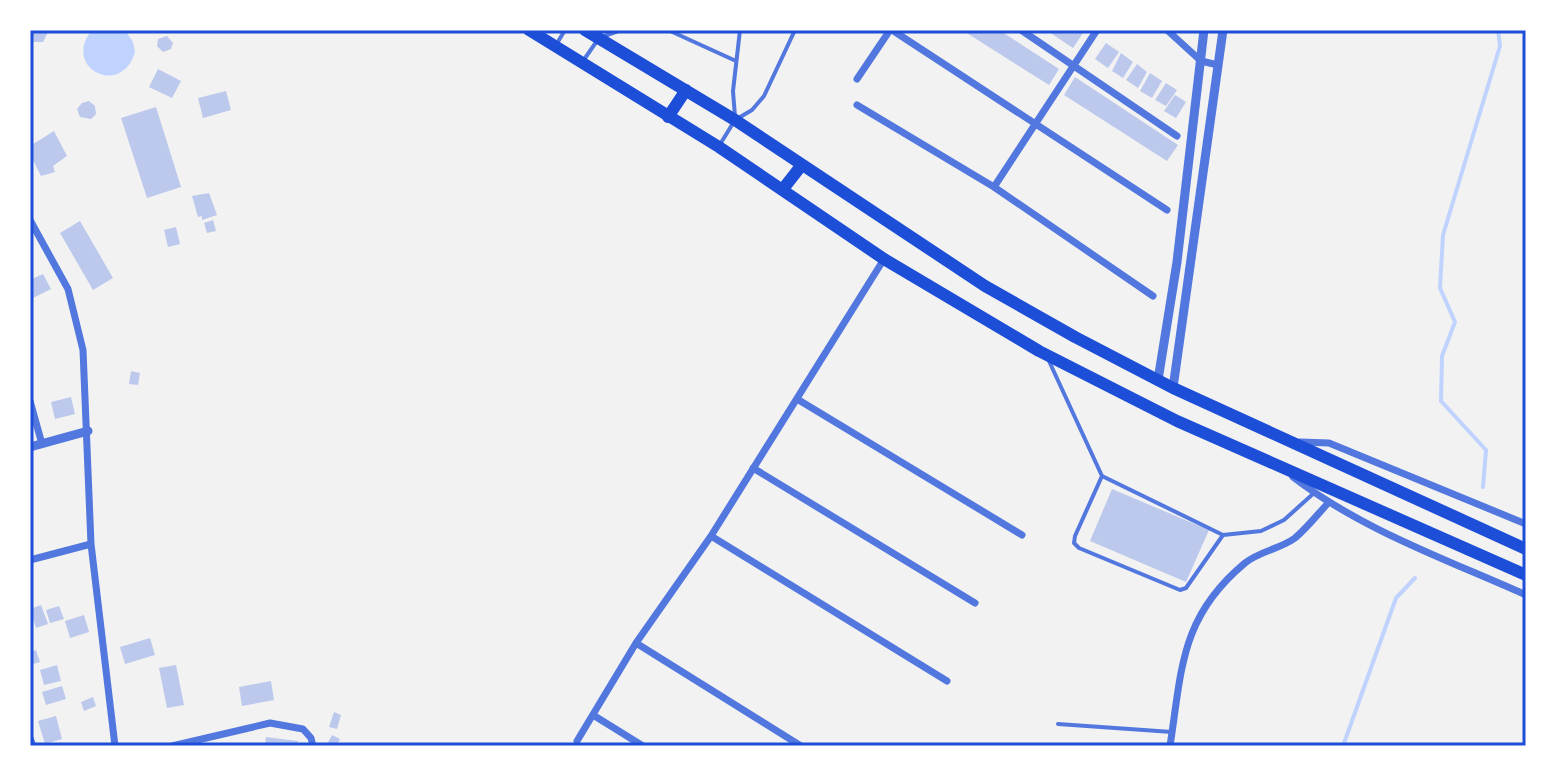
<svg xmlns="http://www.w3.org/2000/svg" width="1556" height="776" font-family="'Nunito Sans',sans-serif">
  <rect width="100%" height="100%" fill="#f2f2f2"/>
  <path fill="#bfd3fe" d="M92,30H125L133,42L135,52C121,99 61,67 92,30Z"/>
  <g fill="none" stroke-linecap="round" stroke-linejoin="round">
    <path stroke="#bfd3fe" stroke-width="4" d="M1483,487L1486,450L1441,401L1442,356L1455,322L1440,288L1443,235L1500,46L1498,30
      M1343,746L1396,598L1415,578"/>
  </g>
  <path fill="#bdc9ec" d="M30,30H49L43,42H30Z
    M962,30H999L1059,69L1049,85Z
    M1046,30H1085L1073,48Z
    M167,36L173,43L171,49L163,52L157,46L158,39Z
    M1106,43L1119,52L1108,68L1095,59Z
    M1121,53L1133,62L1123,78L1112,71Z
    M1137,64L1147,72L1138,88L1126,80Z
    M158,69L181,81L172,98L149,87Z
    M1150,73L1162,81L1152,98L1140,91Z
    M1075,77L1178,145L1167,161L1064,95Z
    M1166,83L1177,90L1166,106L1155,100Z
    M226,91L231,110L203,118L198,98Z
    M1175,95L1186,102L1176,118L1164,111Z
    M89,101L95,106L96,114L91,119L80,117L77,109L82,103Z
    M156,107L181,187L147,198L121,118Z
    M54,131L67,156L53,166L55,172L41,176L30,154V146Z
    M209,193L217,215L202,220V216L198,217L192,196Z
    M213,220L216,231L207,233L204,223Z
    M80,221L113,278L93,290L60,233Z
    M176,227L180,244L168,247L164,230Z
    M43,274L51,289L31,299L30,280Z
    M131,371L140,373L138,385L129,384Z
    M71,397L75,414L55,419L51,402Z
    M1112,489L1209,530L1186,582L1090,541Z
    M41,605L48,624L36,628L30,609Z
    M59,606L64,619L50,623L46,610Z
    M84,615L89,632L70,638L65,621Z
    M150,638L155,655L125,664L120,647Z
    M36,650L40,662L30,665V652Z
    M57,665L61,681L44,685L40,670Z
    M176,665L184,705L167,708L159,668Z
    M271,681L274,700L242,706L239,687Z
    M62,686L66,699L46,705L42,692Z
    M93,697L96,706L84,711L81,702Z
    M334,712L341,715L337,729L329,727Z
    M56,716L62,739L45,744L38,721Z
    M332,735L340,739L336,746H326Z
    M266,737L298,741L297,746H265Z"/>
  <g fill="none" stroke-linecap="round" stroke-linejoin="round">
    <path stroke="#5277de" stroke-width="4" d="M668,30L736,61
      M556,45L565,30
      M583,61L599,38L621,30
      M735,117L733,91L740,30
      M719,146L735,120L752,110L764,96L795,30
      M1049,361L1102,476L1223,535L1261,531L1284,520L1314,493
      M1102,476L1075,536L1074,543L1079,548L1180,590L1186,588L1223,535
      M1058,724L1172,732"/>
    <path stroke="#5277de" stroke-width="7" d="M892,30L1167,210
      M1021,30L1177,136
      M1167,30L1201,61L1218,65
      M857,79L890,30
      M857,105L994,187L1153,296
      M994,187L1097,30
      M30,220L68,289L83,350L91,544L115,746
      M797,399L1022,535
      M30,401L42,444
      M1300,442L1329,443L1526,524
      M753,468L975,603
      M1293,477C1362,530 1448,560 1526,595
      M711,536L947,681
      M30,560L91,544
      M636,643L801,746
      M593,715L643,746
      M30,738L33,746
      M577,741L636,643L711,536L884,259
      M172,746L270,723L303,729L311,738L313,746
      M1170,746C1182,669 1180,617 1245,563C1260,551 1280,549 1295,538C1307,528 1318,514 1329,502"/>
    <path stroke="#5277de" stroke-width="9" d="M1158,380L1177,262L1204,30
      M1173,388L1223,30
      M30,447L88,431"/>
    <path stroke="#1d4ed8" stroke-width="12" d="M529,30L719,147L884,259L1039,351L1177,421L1526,575
      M585,30L735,120L985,286L1075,337L1173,388L1526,549
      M668,117L686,90
      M783,189L801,166"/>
  </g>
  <rect width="1556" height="776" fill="none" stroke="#ffffff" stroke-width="64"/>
  <rect x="32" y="32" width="1492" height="712" fill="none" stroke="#1d4ed8" stroke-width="3"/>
</svg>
